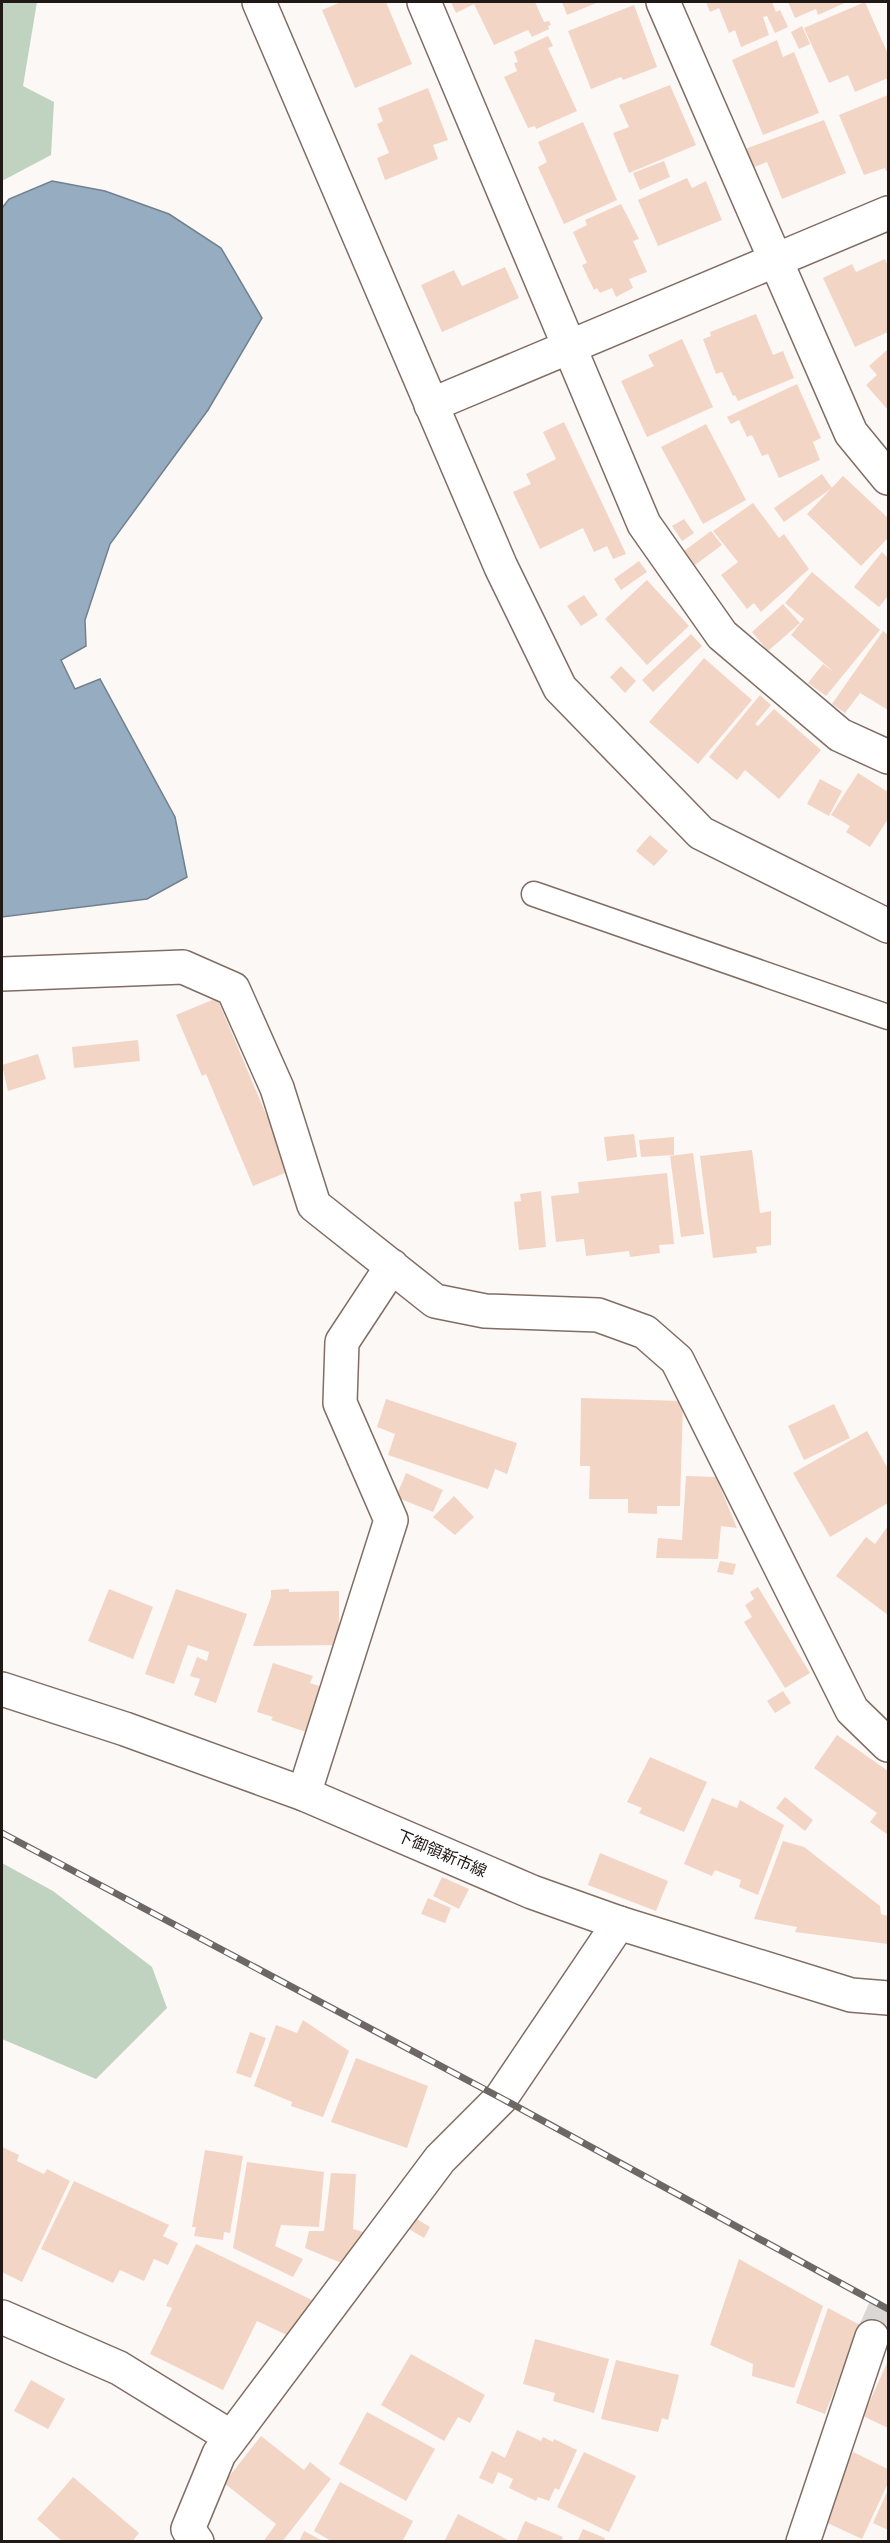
<svg xmlns="http://www.w3.org/2000/svg" width="890" height="2543" font-family="Signika,'Noto Sans JP',sans-serif">
  <rect width="100%" height="100%" fill="#fcf8f6"/>
  <path fill="#bfd3c0" d="M2,2H37L23,86L54,102L51,155L2,181Z
    M2,1863L53,1891L152,1967L167,2008L96,2079L2,2039Z"/>
  <path fill="#95acc1" stroke="#72808e" stroke-width="1.5" d="M52,181L105,191L169,214L221,248L262,318L208,410L110,544L85,620L86,646L61,660L75,689L100,679L175,817L187,877L147,899L2,917V208L9,199Z"/>
  <path fill="#f3d5c5" d="M341,2H386L412,64L355,88L322,10Z
    M451,2H535L544,22L549,21L551,25L548,26L549,29L532,37L528,30L494,45L474,4L456,13Z
    M562,2H599L567,15Z
    M706,2H772L776,12L780,10L788,27L775,33L767,16L763,17L769,35L741,47L735,30L729,33L719,8L710,12Z
    M788,2H847L818,15L816,9L795,18Z
    M865,2L888,54V78L855,92L848,75L829,83L804,28Z
    M634,5L657,67L623,80L621,77L591,89L568,31Z
    M802,26L810,44L799,49L791,32Z
    M548,36L553,46L548,48L577,111L536,129L535,126L528,128L504,77L517,71L514,63L518,62L514,52Z
    M777,40L783,57L794,52L819,113L763,135L732,60Z
    M670,85L696,145L629,173L613,133L629,127L619,105Z
    M428,88L448,140L433,145L438,159L385,180L377,158L389,153L377,124L383,121L378,108Z
    M888,95V170L886,171L885,168L864,175L839,115Z
    M824,120L846,173L782,199L767,162L752,168L745,149Z
    M583,122L617,200L564,224L538,167L547,162L538,142Z
    M664,161L670,177L640,190L633,173Z
    M687,178L692,188L706,181L722,220L658,246L638,200Z
    M621,204L639,239L633,241L647,272L629,279L633,288L616,297L612,288L600,293L597,288L594,290L582,265L587,263L573,232L587,225L585,220Z
    M885,259L888,266V332L855,347L823,278L852,264L856,272Z
    M505,267L519,298L442,332L421,285L454,270L462,286Z
    M756,314L773,355L783,351L794,378L738,401L735,395L733,396L722,372L716,374L703,339L711,336L710,332Z
    M682,339L713,407L647,437L621,381L654,366L648,355Z
    M888,349V410L866,385L877,375L869,366Z
    M797,384L821,438L813,442L820,460L779,478L768,454L762,456L752,435L747,437L739,420L731,424L727,417Z
    M564,422L626,554L613,559L607,546L594,552L583,528L540,549L513,492L531,484L526,474L556,459L543,432Z
    M706,424L746,500L703,524L661,447Z
    M822,474L832,488L784,522L774,508Z
    M843,476L888,518V538L861,566L807,514Z
    M753,503L779,538L784,534L809,569L761,612L754,603L747,609L721,575L738,562L713,531Z
    M684,519L694,533L682,541L672,526Z
    M711,531L722,545L695,565L684,551Z
    M882,552L888,558V596L879,607L854,587Z
    M639,561L647,572L621,590L614,579Z
    M812,572L880,630L826,696L808,683L823,664L834,672L791,635L804,619L785,603Z
    M647,580L689,626L647,665L605,619Z
    M584,595L598,615L581,626L567,606Z
    M783,604L800,623L768,651L752,632Z
    M883,631L888,635V710L860,693L845,713L832,704Z
    M691,634L702,646L653,692L642,680Z
    M704,658L752,700L698,764L649,722Z
    M621,666L636,681L625,693L610,677Z
    M760,695L771,705L755,724L758,726L774,709L821,750L779,799L745,770L737,780L709,757Z
    M858,773L888,792V819L870,847L846,832L850,826L831,815Z
    M820,779L842,791L829,816L807,804Z
    M650,835L668,851L654,866L636,851Z
    M217,998L290,1171L253,1186L206,1074L202,1076L176,1015Z
    M138,1040L140,1061L74,1068L72,1047Z
    M38,1054L46,1079L8,1091L2,1065Z
    M634,1134L637,1157L607,1161L604,1137Z
    M674,1137V1155L641,1157L639,1140Z
    M752,1150L760,1213L771,1211V1245L756,1247L757,1253L713,1258L700,1156Z
    M693,1153L704,1234L681,1237L670,1156Z
    M667,1173L674,1244L659,1245L660,1253L630,1257L629,1251L586,1256L584,1239L556,1242L551,1196L579,1193L578,1182Z
    M541,1191L546,1247L519,1250L514,1202L521,1201L520,1194Z
    M581,1398L683,1401L680,1506H657V1514L628,1513V1499H589L590,1466H580Z
    M386,1399L517,1443L507,1474L495,1469L488,1489L388,1455L395,1434L377,1427Z
    M834,1404L850,1438L804,1460L788,1426Z
    M867,1431L888,1469V1503L830,1537L793,1473Z
    M406,1473L443,1490L433,1512L396,1497Z
    M686,1476L716,1477L737,1528L721,1526L718,1559L656,1558L658,1538L682,1540Z
    M454,1496L474,1517L455,1535L433,1517Z
    M888,1526V1615L836,1576L866,1537L875,1544Z
    M720,1561L736,1564L733,1575L717,1572Z
    M758,1587L810,1673L785,1688L744,1622L752,1617L745,1605L754,1599L750,1592Z
    M109,1589L153,1607L133,1659L88,1641Z
    M176,1589L247,1614L216,1703L194,1695L200,1679L190,1676L197,1657L207,1661L209,1652L188,1645L174,1684L145,1674Z
    M289,1589V1592L339,1591V1645L253,1646L271,1597V1590Z
    M273,1663L313,1676L310,1683L325,1688L309,1733L271,1720L273,1717L257,1712Z
    M783,1691L791,1703L775,1713L767,1701Z
    M837,1735L888,1771V1835L870,1822L877,1813L814,1768Z
    M650,1757L707,1782L684,1832L639,1813L642,1808L627,1802Z
    M785,1797L813,1820L805,1831L776,1808Z
    M712,1798L737,1808L740,1800L784,1825L758,1895L739,1887L741,1880L715,1870L712,1876L684,1864Z
    M783,1841L804,1847L880,1906L881,1914L888,1916V1944L795,1932L797,1927L754,1919Z
    M600,1853L668,1881L656,1911L588,1885Z
    M442,1877L469,1889L459,1909L433,1896Z
    M428,1898L451,1908L445,1923L421,1914Z
    M303,2020L349,2051L323,2117L291,2106L292,2102L254,2086L276,2025L297,2033Z
    M250,2032L266,2038L251,2078L236,2073Z
    M356,2058L428,2086L407,2148L331,2122Z
    M2,2147L19,2155L17,2161L44,2174L47,2169L70,2181L22,2282L2,2272Z
    M205,2150L243,2156L230,2233L224,2232L223,2240L194,2236L196,2227H192Z
    M247,2162L324,2172L319,2227L281,2225L275,2246L303,2259L293,2277L233,2248Z
    M331,2173L356,2174L353,2229L370,2234L351,2267L305,2248L309,2231H324Z
    M74,2181L169,2225L163,2236L178,2243L168,2265L154,2259L144,2281L120,2270L113,2283L41,2249Z
    M415,2218L430,2227L424,2238L409,2229Z
    M196,2244L312,2300L293,2338L257,2321L223,2390L150,2354L172,2308L166,2306Z
    M739,2259L823,2306L794,2388L752,2376L753,2364L710,2345Z
    M828,2308L860,2325L825,2414L796,2403Z
    M535,2339L609,2359L594,2413L553,2401L555,2393L523,2384Z
    M411,2354L485,2395L470,2423L458,2417L444,2441L381,2405Z
    M616,2360L679,2375L668,2420L662,2418L658,2432L601,2419Z
    M888,2361V2428L863,2416Z
    M31,2380L65,2399L48,2429L14,2411Z
    M367,2412L435,2449L406,2501L339,2464Z
    M517,2430L541,2441L543,2437L553,2442L554,2439L577,2450L559,2490L555,2488L549,2501L538,2497L536,2501L509,2488L513,2479L498,2472L493,2484L479,2478L492,2451L505,2458Z
    M261,2436L304,2470L310,2462L331,2479L282,2542H263L276,2524L224,2483Z
    M584,2452L636,2476L609,2532L557,2507Z
    M853,2452L888,2469V2483L862,2539L821,2520Z
    M73,2477L139,2533L132,2542H63L37,2519Z
    M340,2482L413,2521L402,2542H333L314,2531Z
    M888,2490V2530L873,2523Z
    M458,2514L512,2542H444Z
    M525,2521L563,2537L561,2542H516Z
    M583,2529L605,2538L604,2542H577Z
    M304,2531L325,2542H299Z"/>
  <g fill="none" stroke-linecap="round" stroke-linejoin="round">
    <path stroke="#dbd7d4" stroke-width="33" stroke-dasharray="33 16" stroke-linecap="butt" d="M872,2337L888,2301"/>
    <g stroke="#806d64" stroke-width="27">
      <path id="service" d="M534,894L888,1017"/>
    </g>
    <g stroke="#806d64" stroke-width="36">
      <path id="minor" d="M424,2L644,524L722,635L840,735L888,757
        M663,2L851,433L888,478
        M431,405L888,213
        M2,974L183,967L233,989L277,1088L314,1205L435,1301L485,1311L598,1315L645,1332L677,1360L852,1710L888,1745
        M304,1794L391,1520L340,1403L342,1342L392,1266
        M2,2317L119,2368L231,2437
        M197,2542L188,2529L219,2454L440,2159L501,2098L619,1923
        M803,2542L872,2337"/>
    </g>
    <g stroke="#806d64" stroke-width="36">
      <path id="tertiary" d="M259,2L501,567L560,688L701,833L888,926"/>
    </g>
    <g stroke="#806d64" stroke-width="36">
      <path id="secondary" d="M2,1689L125,1729L304,1794L532,1892L619,1923L851,1995L888,1998"/>
    </g>
    <use href="#service" stroke="#fff" stroke-width="24"/>
    <use href="#minor" stroke="#fff" stroke-width="33"/>
    <use href="#tertiary" stroke="#fff" stroke-width="33"/>
    <use href="#secondary" stroke="#fff" stroke-width="33"/>
    <g stroke="#6e6865" stroke-width="7">
      <path id="rail" d="M2,1833L501,2098L888,2309"/>
    </g>
    <use href="#rail" stroke="#fff" stroke-width="4.5" stroke-dasharray="14" stroke-linecap="butt"/>
  </g>
  <g text-anchor="middle" stroke-width="6" stroke-linejoin="round" paint-order="stroke">
    <g font-size="16" fill="#211916" stroke="#fff">
      <text transform="translate(442 1853) rotate(23)" y="6">下御領新市線</text>
    </g>
  </g>
  <rect width="890" height="2543" fill="none" stroke="#211916" stroke-width="6"/>
</svg>
